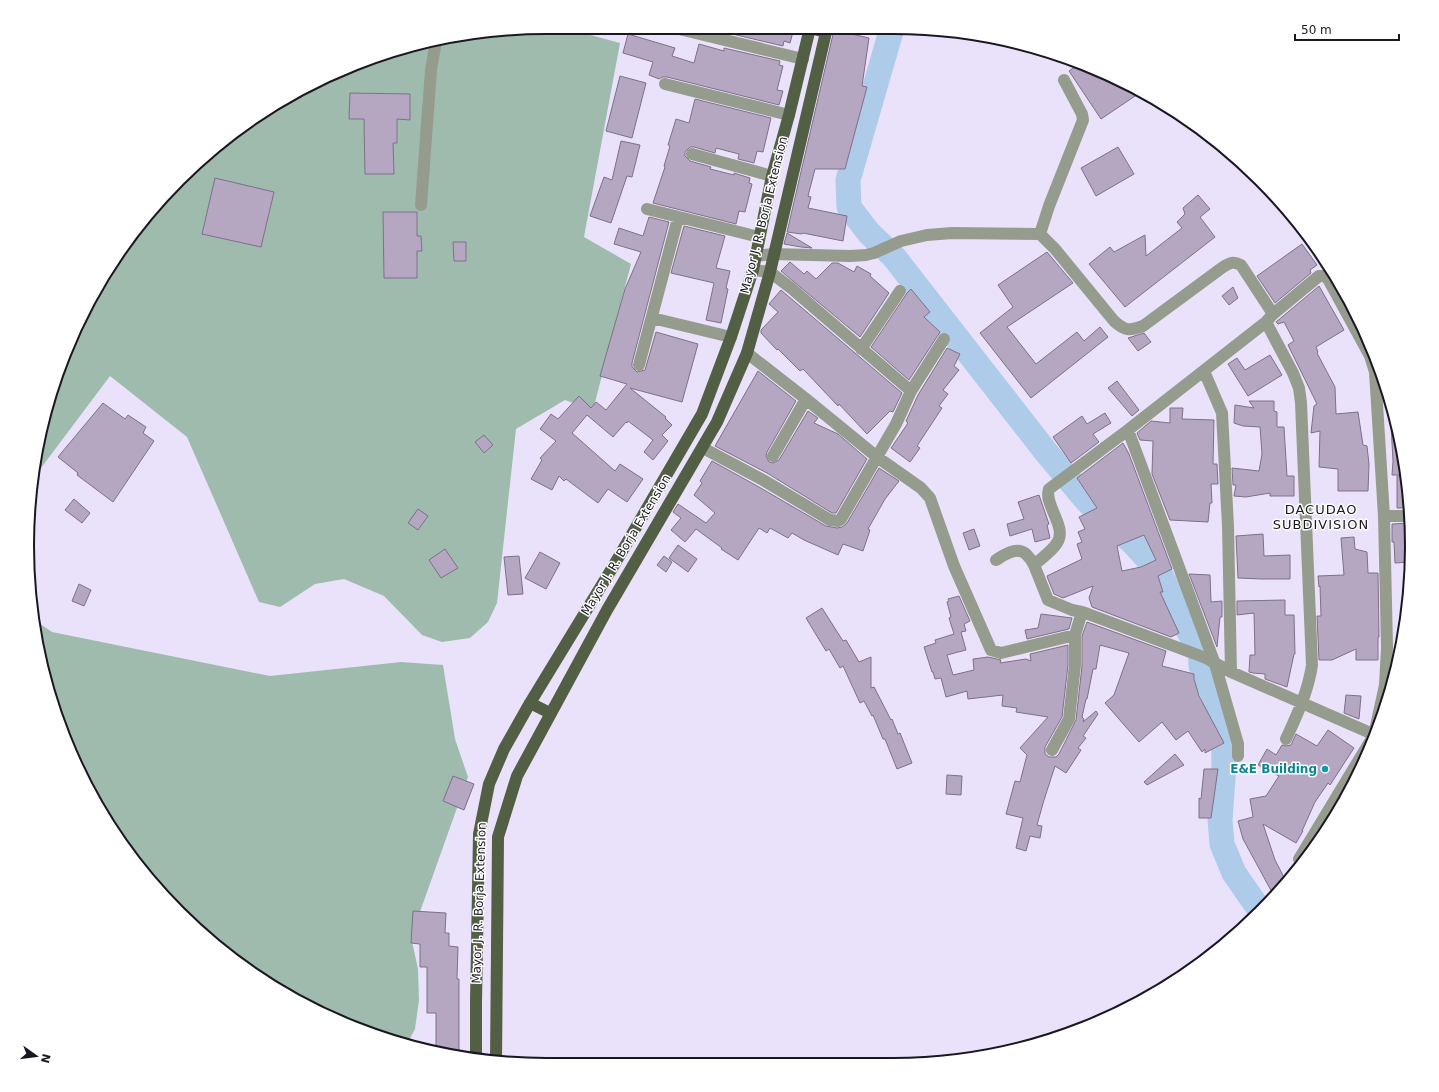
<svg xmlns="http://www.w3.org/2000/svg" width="1439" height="1092" font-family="'DejaVu Sans',sans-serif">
  <rect width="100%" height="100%" fill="#eae2fb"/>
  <path fill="#9fbbad" d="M546,27H561L620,43L584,237L631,264L593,410L565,400L516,429L497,603L488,622L470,638L442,642L422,635L384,596L344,579L315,584L280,607L259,602L187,437L110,376L35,476L37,445L81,316L115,257L179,179L286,97L411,45Z
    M36,621L52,632L270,676L401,662L443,665L455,739L468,777L411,937L418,969L419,1000L415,1029L408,1042L348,1026L258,978L179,913L115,835L55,713Z"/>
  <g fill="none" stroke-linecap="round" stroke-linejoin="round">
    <path stroke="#aeccea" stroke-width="25" d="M892,28L848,180L849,207L869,233L894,257L1046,452L1087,501L1133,543L1159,571L1190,634L1200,647L1201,666L1223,719L1224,765L1220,820L1222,844L1234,873L1261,912"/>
  </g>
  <path fill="#b5a6c2" stroke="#7e708a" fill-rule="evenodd" d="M729,28H794L790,43L784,41L783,46L728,33Z
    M834,30L869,38L862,86L867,87L845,169H815L808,196L811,197L808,208L847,216L843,241L803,233L802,234L787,232Z
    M628,34L675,48L672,56L694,63L699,44L724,51V48L780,61L779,65L783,66L777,90L783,91L779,105L667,77H663L659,79L649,75L653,62L623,53Z
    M1079,64L1123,81L1141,92L1101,119L1069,71Z
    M620,76L646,83L632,138L606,131Z
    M350,93L410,94V120L397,119V143H393L394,174H365L364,119H349Z
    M695,99L771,118L763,152L757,151L754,163L738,159L739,154L716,148L715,153L694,147H690L685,152V156L690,161L711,167L710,169L734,175V173L750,178L749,183L752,184L745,212L739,211L736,224L653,203L665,167L664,166L670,146L668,145L676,119L689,123Z
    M621,141L640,145L632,177L627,176L611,223L590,216L604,177L612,180Z
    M1118,147L1134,174L1096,196L1081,168Z
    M215,178L274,192L261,247L202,234Z
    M1198,195L1210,209L1200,217L1215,237L1125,307L1089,264L1110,247L1114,252L1145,235L1146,256L1182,228L1177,222L1185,214L1183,208Z
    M383,212H417V236H421L422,251H417V278H384Z
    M649,217L669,222L632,363V367L637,372L645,370L656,332L698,344L682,402L630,388L666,417L665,418L672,425L662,435L668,441L653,460L644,452L653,440L628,421L627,423L626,422L613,437L587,415L572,433L615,471L620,464L643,479L627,502L608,489L598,503L566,479L564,481L559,476L552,490L531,479L542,460L540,458L556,441L540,429L551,414L558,419L579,396L591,408L596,402L606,410L627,384L600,376L625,289L641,252L614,244L619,228L643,236Z
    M684,226L725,236L716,268L730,271L726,288L728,289L721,323L706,320L714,283L671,273Z
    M787,233L812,248L801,247L784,244Z
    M453,242H466V261H454Z
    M1302,244L1317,265L1310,270L1311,273L1275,303L1257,276Z
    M1047,252L1073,283L1007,327L1036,364L1077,332L1084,341L1100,327L1108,337L1031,398L980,333L1013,307L998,285Z
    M790,262L804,274L807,271L816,279L832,263H838L854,272L857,266L871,274L870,276L889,293L860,337L781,271Z
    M1319,286L1344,330L1316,347L1318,352L1317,353L1335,387L1336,414L1358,412L1363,445L1367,446L1369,464L1368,491H1338V469L1319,467L1320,431L1311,433L1314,406L1317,404L1288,345L1294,341L1284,322L1278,324L1276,322Z
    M1233,287L1238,298L1229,305L1222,296Z
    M911,289L930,312L924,317L940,332L909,380L871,347L907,293Z
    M781,290L902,393L893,412L890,411L867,434L839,404L838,406L803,369L800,371L778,349L777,350L761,333V330L778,312L769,304Z
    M1144,333L1151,342L1138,351L1128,338Z
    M947,348L960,354L954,366L959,370L943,390L948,394L939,406L942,408L917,446L920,448L910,462L891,448L908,423L906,421L918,395Z
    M1270,355L1282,375L1248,396L1228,364L1237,358L1245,370Z
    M758,371L796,401L767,452L766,456L769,462L773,463L779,460L808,411L818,418L814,423L838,434L867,459L836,513H832L767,473L715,446Z
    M1117,381L1139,410L1132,416L1108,388Z
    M1249,401H1274V411L1277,412V427H1284L1287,476H1294V496H1270V493L1246,497L1234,496L1236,485H1233L1232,468L1259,471L1262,454L1260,427L1243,426L1234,423L1235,405L1254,408Z
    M103,403L125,419L128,415L146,427L143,433L154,441L113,502L77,475L78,473L58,457Z
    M1170,408H1183L1182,419L1214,420L1213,464H1217L1218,484H1211L1212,503H1210L1208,522L1170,520L1152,474L1153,441L1140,440L1137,433L1151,421L1170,423Z
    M1105,413L1111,423L1093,434L1099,442L1071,463L1053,437L1082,416L1087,424Z
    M1396,424L1402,445L1405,475H1392L1393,461L1391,425Z
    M484,435L493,445L484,453L475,442Z
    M1123,443L1129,454L1172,569L1158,576L1163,592H1160L1179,633L1171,637L1092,607L1089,598L1093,586L1063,598L1054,594L1048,579L1047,576L1082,559L1077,544L1082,542L1078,532L1085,529L1079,517L1097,508L1077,478ZM1144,535L1156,560L1141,567L1122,571L1117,546Z
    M712,461L759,487L826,526L837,528L842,527L847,523L879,468L899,481L885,499L868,529L870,530L863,551L843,544L838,555L804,540L792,533L788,538L770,528L767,533L759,528L738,560L721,549L722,548L696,529L685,542L671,530L681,518L673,512L678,504L706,523L715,513L694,495L702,483L700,481Z
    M1397,476H1405L1408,508H1397Z
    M1039,495L1049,524L1047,525L1050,538L1035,542L1032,529L1010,536L1007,524L1024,519L1018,502Z
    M74,499L90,513L82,523L65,510Z
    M418,509L428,516L418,530L408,523Z
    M1410,523L1412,546L1410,562L1395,563L1394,542H1392V524Z
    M974,529L980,546L969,550L963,533Z
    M1263,534L1264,556L1290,555V579H1262L1238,578L1236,536Z
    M1354,537L1355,549L1367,552L1368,573H1378L1379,637H1378V660H1356V649L1332,660H1319L1317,616H1321L1320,586L1319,587L1318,576L1344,575L1341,538Z
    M678,545L697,559L688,572L669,558Z
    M445,549L458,568L441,578L429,560Z
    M540,552L560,563L546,589L525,578Z
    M519,556L523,594L508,595L504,557Z
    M664,556L672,562L666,572L657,565Z
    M1189,574L1210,575L1211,602L1222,601V617H1220L1217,647Z
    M79,584L91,590L84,606L72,601Z
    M959,596L970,621L964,624L966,631L961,632L966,650L947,655L953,675L974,670L973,659L988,657L1001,660L1000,663L1026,659L1031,661L1030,654L1068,645V665L1062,717L1045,747V754L1049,757H1056L1059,754L1076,720L1082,666V636L1087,622L1166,651L1162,666L1194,674V679L1199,696L1224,743L1205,753V749L1202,752L1188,731L1176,740L1162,722L1139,742L1105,703L1114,695L1129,653L1100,645L1096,669H1093L1087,699H1086L1082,717L1084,719L1083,722L1096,711L1098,714L1083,736L1086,738L1078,748L1081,750L1066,773L1055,766L1044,800L1037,825L1042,826L1040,838L1030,836L1026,851L1016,848L1023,818L1006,814L1015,781L1020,782L1027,755L1020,748L1048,717L1016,712L1017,708L1002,706L1003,695L968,699L967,691L946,697L941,678L935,679L933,672H932L924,647L936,643L935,640L954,634L949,618L951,617L947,602L949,601L948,599Z
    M1285,600V615H1294L1295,654H1294L1287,687L1265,679V674L1253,673L1249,672L1250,655H1255L1254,613L1237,615V601Z
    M822,608L843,641L846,640L859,662L871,657V688L874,687L891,720L892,719L898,734L900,733L912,763L897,769L885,739H883L873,715L872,716L864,701L860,703L843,666L840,668L829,649L826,651L806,618Z
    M1041,614L1072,618L1069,629L1027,639L1025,630L1038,628Z
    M1346,695L1361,696L1359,719L1344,713Z
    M1328,730L1354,748L1330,785L1328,783L1315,802L1302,831H1303L1296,843L1263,824L1275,860L1286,881L1274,896L1243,839L1238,821L1253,817L1250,799L1266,796L1279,776L1258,765L1267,749L1276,755L1282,745L1286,746L1291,745L1296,734L1317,746Z
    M1175,754L1184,765L1147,785L1144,782Z
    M1204,769H1218L1211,818H1199V798L1201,799Z
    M947,775L962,776L961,795L946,794Z
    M453,776L474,784L464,810L443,801Z
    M413,911L446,913L445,933H449V946L458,947L457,979H459V1055L436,1049V1013H427V967H420V944L411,943Z"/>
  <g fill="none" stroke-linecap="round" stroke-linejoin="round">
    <path stroke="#959c8d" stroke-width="12" d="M671,27L803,59
      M665,84L789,115
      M692,154L772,176
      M421,205L431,70L436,41
      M647,209L759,237
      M1040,234L1049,206L1083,120L1082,114L1064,80
      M755,256L773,254L850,256L866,255L874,253L901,241L927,235L952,233L1040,234L1055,249L1114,321C1125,331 1129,331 1143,326L1223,267C1230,263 1233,261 1241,265L1273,314L1266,322L1293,373L1299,388L1301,403L1312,665C1308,692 1297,715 1286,739
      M753,270L770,272L791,288L911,391
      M1273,314L1319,276H1324L1328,279L1370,356L1375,372L1384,516L1387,647L1385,685L1374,735L1299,859
      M652,318L731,337
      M861,349L900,291
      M747,353L806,399L877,457L921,488L930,498L954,566L991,650L1001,653L1075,635V665L1069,719L1052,750
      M639,365L678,218
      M1204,371L1222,413L1228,526L1231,672
      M1128,430L1215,664L1238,744V756
      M703,448L763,480L830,520L838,521L841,519L896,424L911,391L944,339
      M773,456L806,399
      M1384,516H1409
      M996,560C1004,555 1017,546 1026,554C1029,557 1032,561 1034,565
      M1082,612L1072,610L1048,600L1034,565C1042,558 1052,551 1057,543C1068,527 1043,504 1049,489L1128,430L1266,322
      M1075,635L1082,612L1088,614L1206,658L1231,672L1375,735"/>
    <path stroke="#525f44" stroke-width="12" d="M530,703L550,713
      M476,1060V1002L479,834L489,784L504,749L530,703L614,565L702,414L731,337L753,270L772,176L789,115L810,28L826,32
      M496,1061L498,837L517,776L607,610L717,422L747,353L770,272L827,28"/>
  </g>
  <circle fill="#0f9aa8" stroke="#fff" stroke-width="1.5" cx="1325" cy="769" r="4"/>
  <g text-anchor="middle" stroke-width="3" stroke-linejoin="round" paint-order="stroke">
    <g font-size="12" fill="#1b1722" stroke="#fff">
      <text transform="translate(764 215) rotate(-76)" y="4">Mayor J. R. Borja Extension</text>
      <text transform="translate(626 545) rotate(-59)" y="4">Mayor J. R. Borja Extension</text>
      <text transform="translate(479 903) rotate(-88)" y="4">Mayor J. R. Borja Extension</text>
    </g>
    <g font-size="12" font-weight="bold" fill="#0d838f" stroke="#fff" text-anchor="end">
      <text x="1317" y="773">E&amp;E Building</text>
    </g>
    <g font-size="13" letter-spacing="1" fill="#1b1722" stroke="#fff">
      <text x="1321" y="514">DACUDAO<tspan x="1321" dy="15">SUBDIVISION</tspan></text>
    </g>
  </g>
  <path d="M0 0H1439V1092H0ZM546 34H893A512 512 0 0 1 1405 546V546A512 512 0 0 1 893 1058H546A512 512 0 0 1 34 546V546A512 512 0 0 1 546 34Z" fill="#fff" fill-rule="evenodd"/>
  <path fill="none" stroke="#1b1722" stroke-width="2" d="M546 34H893A512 512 0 0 1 1405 546V546A512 512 0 0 1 893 1058H546A512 512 0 0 1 34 546V546A512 512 0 0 1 546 34Z"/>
  <g transform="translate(36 1056) rotate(104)" stroke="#ffffff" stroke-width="3" paint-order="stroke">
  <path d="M0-3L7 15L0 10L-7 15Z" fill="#1b1722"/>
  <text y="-6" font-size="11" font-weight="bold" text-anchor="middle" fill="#1b1722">N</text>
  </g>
  <path d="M1295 34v6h104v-6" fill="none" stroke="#1b1722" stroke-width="2"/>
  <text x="1301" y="34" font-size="12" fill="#1b1722" stroke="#ffffff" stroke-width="3" paint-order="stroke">50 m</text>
</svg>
